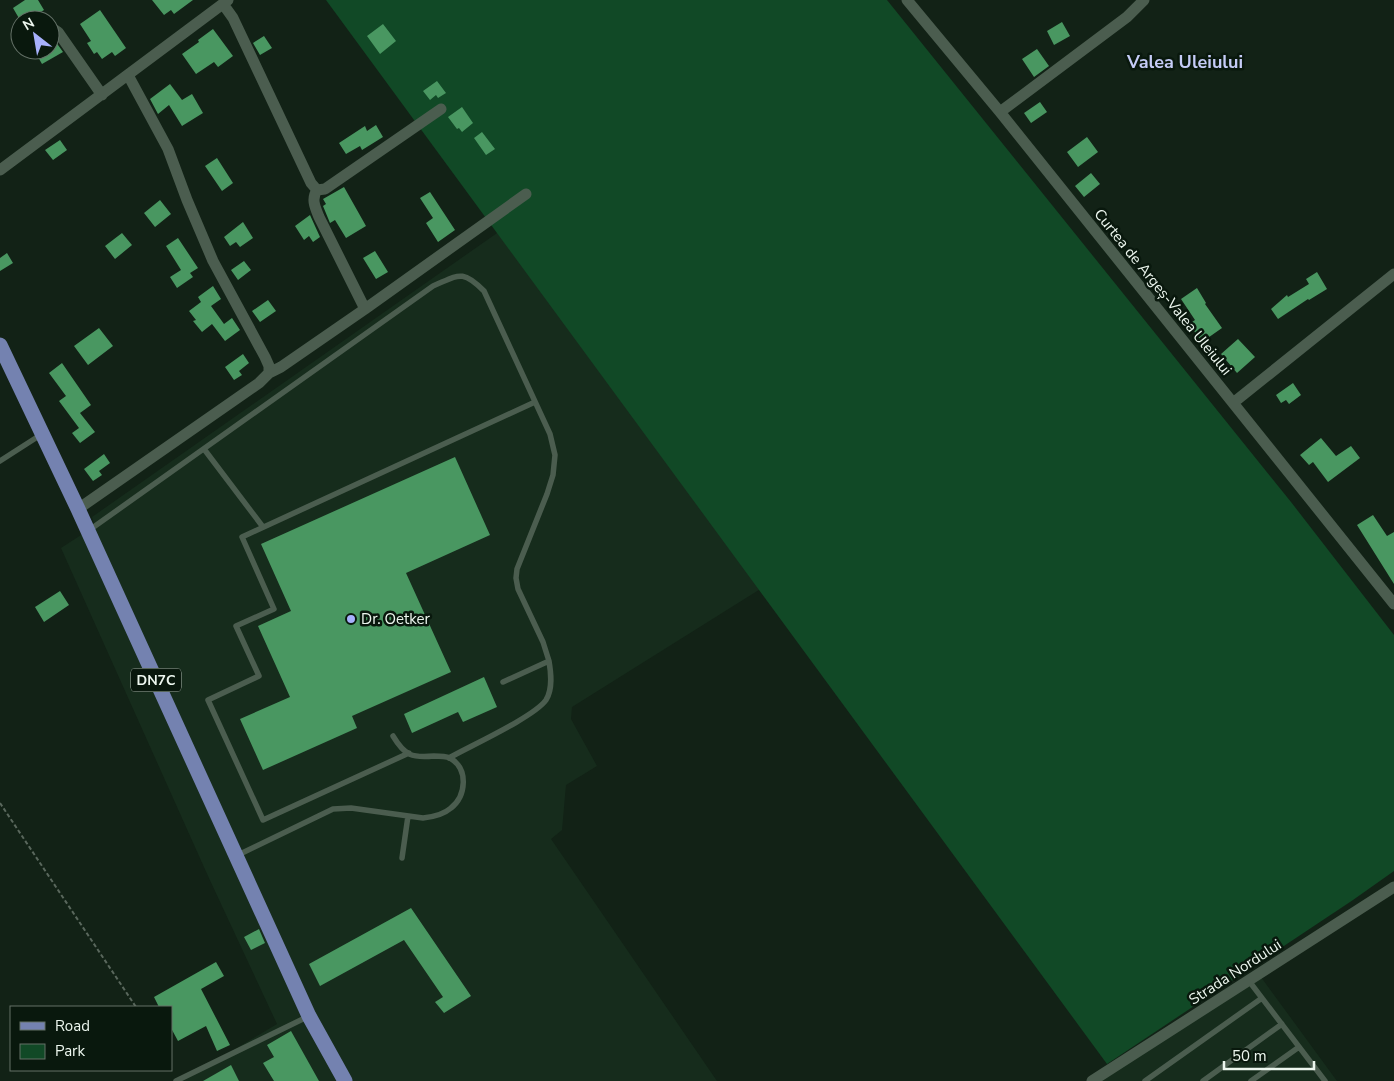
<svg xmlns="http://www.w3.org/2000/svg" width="1394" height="1081" font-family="'Nunito Sans',sans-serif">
  <rect width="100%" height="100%" fill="#122216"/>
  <path fill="#162c1c" d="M537,205L818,553L572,707L571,719L597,766L566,785L562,830L551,839L717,1081H182L277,1024L208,876L61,548L95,526L92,517Z
    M1258,973L1337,1081H1087Z"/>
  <path fill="#114926" d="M326,0H887L1291,502L1394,635V871L1353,900L1107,1064Z"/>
  <path fill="#499761" d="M25,0H38L44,10L28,20H20L13,8Z
    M152,0H193L174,14L171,10L164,15Z
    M100,10L126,48L115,56L112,52L102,59L97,52L94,54L87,43L91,41L80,24Z
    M1062,22L1070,36L1054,45L1047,31Z
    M383,24L396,41L380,54L367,36Z
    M213,29L233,56L218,67L214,62L196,74L182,54L199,42L198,40Z
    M264,36L272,48L260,55L253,43Z
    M50,38H53L63,52L42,64L34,50H50Z
    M1037,49L1049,66L1034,77L1022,59Z
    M437,81L446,93L438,98L436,95L430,100L423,91Z
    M170,84L182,100L192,94L203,113L182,126L169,105L158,114L150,99Z
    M1040,102L1047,112L1031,123L1024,113Z
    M462,107L473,123L462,132L459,128L457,129L448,117Z
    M376,125L383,137L362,150L360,146L346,154L339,143L365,126L367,131Z
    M482,132L495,149L486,155L474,138Z
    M1087,137L1098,152L1078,167L1067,152Z
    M60,140L67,150L53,160L45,150Z
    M217,158L233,183L222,191L205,166Z
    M1091,173L1100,184L1084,197L1075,186Z
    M344,187L366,226L346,238L335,220L330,223L323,206L326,204L323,199Z
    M430,192L455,230L438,242L426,223L433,218L420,198Z
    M160,200L171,214L155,227L144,213Z
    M310,215L320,237L313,242L309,236L304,240L295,226Z
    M243,222L253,238L240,247L236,242L230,246L224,237Z
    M122,233L132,245L115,259L105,246Z
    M178,238L198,268L190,273L193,277L177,288L170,277L181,270L166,246Z
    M375,251L388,272L376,279L363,258Z
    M7,253L13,263L0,271V258Z
    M244,261L251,270L238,280L231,270Z
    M1317,272L1327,289L1309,300L1308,299L1278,319L1271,309L1287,295L1288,297L1309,284L1306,279Z
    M213,286L221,299L211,306L224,324L232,318L240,330L225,341L212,324L202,332L193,321L196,320L189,311L201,302L198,297Z
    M1197,288L1206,303L1205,304L1222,328L1202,342L1189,324L1195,320L1181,299Z
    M268,300L276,311L260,322L252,311Z
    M99,328L113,346L88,365L74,346Z
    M1238,339L1255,357L1237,373L1221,354Z
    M243,354L249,363L239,371L242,375L234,380L225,367Z
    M62,363L91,405L80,413L95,432L80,443L72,433L79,428L59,401L66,396L49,373Z
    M1293,383L1301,395L1289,404L1286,400L1281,403L1276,395Z
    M1321,438L1336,456L1351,446L1360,458L1328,482L1313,462L1309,465L1300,455Z
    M104,454L110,463L99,471L102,475L93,481L84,469Z
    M455,457L490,535L406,573L451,672L352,716L357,728L263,770L240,719L290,697L258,626L291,611L261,544Z
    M1373,515L1387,536L1394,532V584L1357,525Z
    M60,591L69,605L44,622L35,607Z
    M484,677L497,707L463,722L458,712L412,733L404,714Z
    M411,908L471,996L444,1013L435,1002L443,997L404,940L320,986L309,964Z
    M259,929L265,943L251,950L244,937Z
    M216,962L224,976L201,989L230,1045L217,1051L206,1026L178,1041L171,1028V1007H159L154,997Z
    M291,1031L319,1081H274L263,1063L274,1057L267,1045Z
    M231,1065L239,1081H203Z"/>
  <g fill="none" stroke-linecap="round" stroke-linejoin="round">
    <path stroke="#59675c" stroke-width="2" stroke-dasharray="4 2.5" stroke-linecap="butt" d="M0,803L136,1007"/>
    <path stroke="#4b5d4f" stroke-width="5.5" d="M204,449L263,527
      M0,461L42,434
      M88,531L433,286C459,275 462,269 484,291L550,434L555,455L553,475L547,494L517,569L516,578L518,589L543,642L549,661
      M409,753L263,820L208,700L259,676L236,626L274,609L242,537L535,402
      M449,758C470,746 534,717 546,700C553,689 551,673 549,661L503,682
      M238,855L333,809L351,808L423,818C433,817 443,815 451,808C466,796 469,769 450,758C445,756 439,756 434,756C412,758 405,756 393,736
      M402,858L408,816
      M1249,981L1325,1081
      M176,1081L309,1016
      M1145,1081L1262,998
      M1203,1081L1282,1024
      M1251,1081L1299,1047"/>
    <path stroke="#4b5d4f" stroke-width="11" d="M907,0L1000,112L1394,604
      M223,4L233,18L311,183L317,190L325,189L441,109
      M50,31L55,30L58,32L102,95
      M1000,112L1127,17L1144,0
      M0,170L228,0
      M365,309L526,194
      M269,373L281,367L365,309L319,217C315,207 311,199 317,190
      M1233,403L1394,274
      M78,509L259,383L269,373V366L265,357L213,261L187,200L168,149L128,75
      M1092,1081L1394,887"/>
    <path stroke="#7482b0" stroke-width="15" d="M0,345L78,509L309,1016L345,1081"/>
  </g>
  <circle fill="#a7b1fc" stroke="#09180d" stroke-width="2" cx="351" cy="619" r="5"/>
  <g text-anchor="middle" stroke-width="5" stroke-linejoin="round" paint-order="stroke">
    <rect fill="#09180d" stroke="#a9b4ab" stroke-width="1" x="131" y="668.5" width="50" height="23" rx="4"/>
    <g font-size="14" font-weight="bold" fill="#edf7ef">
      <text x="156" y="685">DN7C</text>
    </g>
    <g font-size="15" fill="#edf7ef" stroke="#09180d">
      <text transform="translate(1163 292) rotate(51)" y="5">Curtea de Argeș-Valea Uleiului</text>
      <text transform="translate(1235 972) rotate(-33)" y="5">Strada Nordului</text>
    </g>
    <g font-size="15" fill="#edf7ef" stroke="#09180d" text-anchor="start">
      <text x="361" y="624">Dr. Oetker</text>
    </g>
    <g font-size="18" font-weight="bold" fill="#c5ccf7" stroke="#09180d">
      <text x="1185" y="68">Valea Uleiului</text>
    </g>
  </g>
  <rect x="10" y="1006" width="162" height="65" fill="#09180d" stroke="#647167"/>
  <rect x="20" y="1022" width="25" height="8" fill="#7482b0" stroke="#647167"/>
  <text x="55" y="1031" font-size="15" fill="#edf7ef">Road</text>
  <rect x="20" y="1044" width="25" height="15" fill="#114926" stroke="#647167"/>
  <text x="55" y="1056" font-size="15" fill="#edf7ef">Park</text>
  <g transform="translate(35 35) rotate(329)"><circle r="24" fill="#09180d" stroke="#647167"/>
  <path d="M0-4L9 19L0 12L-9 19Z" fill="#a7b1fc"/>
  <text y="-8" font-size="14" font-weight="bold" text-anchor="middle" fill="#edf7ef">N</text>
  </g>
  <path d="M1224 1061v8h90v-8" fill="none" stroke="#edf7ef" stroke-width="2.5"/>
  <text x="1232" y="1061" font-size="15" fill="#edf7ef" stroke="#09180d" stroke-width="4" paint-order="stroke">50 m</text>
</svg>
